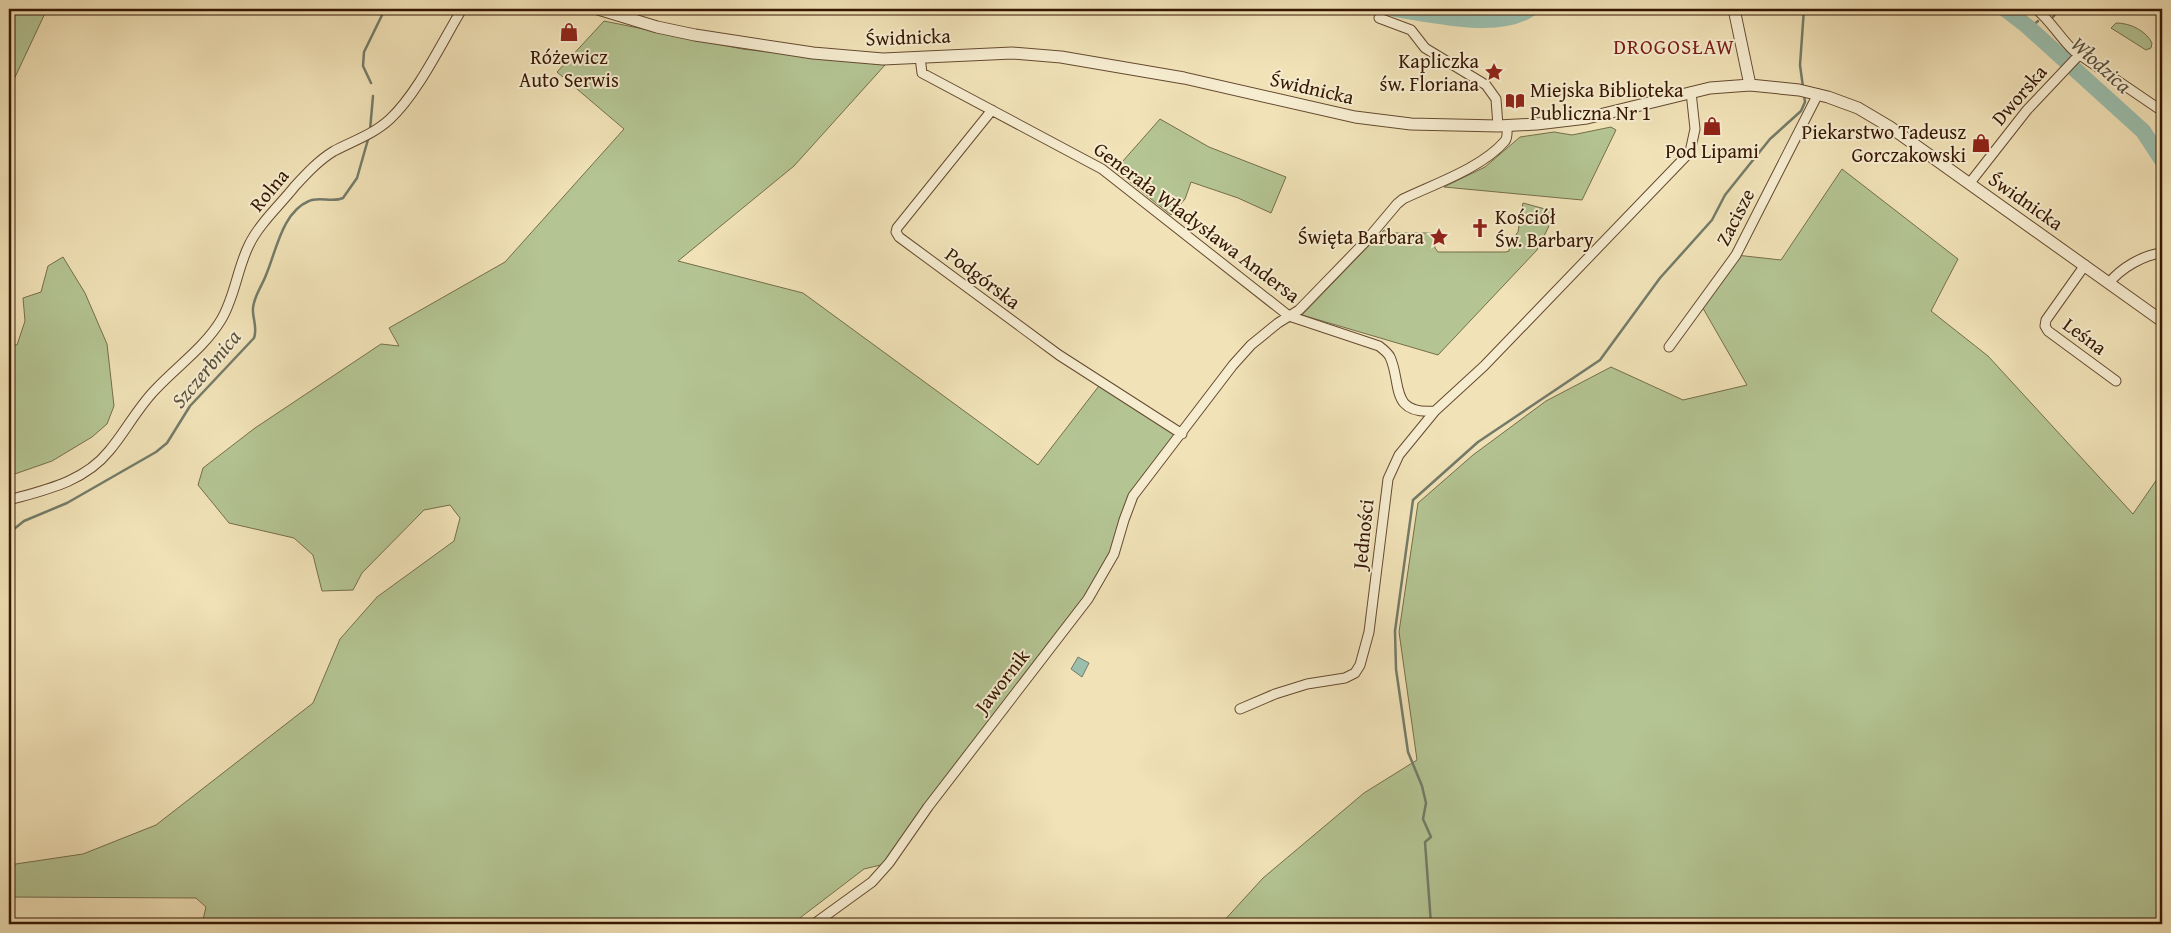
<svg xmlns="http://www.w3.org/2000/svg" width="2171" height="933" font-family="'Gentium Book Plus',serif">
  <rect width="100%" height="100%" fill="#f1e2b7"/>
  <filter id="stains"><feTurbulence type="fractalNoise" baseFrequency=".004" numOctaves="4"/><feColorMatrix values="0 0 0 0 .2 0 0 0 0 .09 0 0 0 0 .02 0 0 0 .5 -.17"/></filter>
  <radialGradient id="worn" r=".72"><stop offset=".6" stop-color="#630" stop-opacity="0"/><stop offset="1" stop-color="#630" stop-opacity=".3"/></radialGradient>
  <path fill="#b4c493" stroke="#756e4a" d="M9,9H47L9,90Z
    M604,21L742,49L885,65L794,166L678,261L803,293L1038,465L1102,382L1182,434L1133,496L1106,571L889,863L864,869L792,924H202L206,907L196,898L9,897V865L83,854L156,825L313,703L340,639L377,597L454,541L460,518L450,505L424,510L362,573L353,590L322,591L313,555L294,538L229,523L198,485L203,468L255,428L381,344L399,346L389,328L505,262L624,129L557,72Z
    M2116,23C2131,23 2146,31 2152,43L2151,48L2146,50L2111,28Z
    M1160,119L1209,147L1286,177L1271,213L1238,198L1191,182L1185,199L1171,215L1115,170Z
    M1611,127L1616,130L1582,200L1444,187L1485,167L1520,137L1554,132L1572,135Z
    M1842,169L1958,259L1931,311L1988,356L2133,514L2162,472V924H1221L1263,878L1364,793L1417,760L1399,632L1418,503L1473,455L1546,401L1611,367L1683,400L1747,385L1700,303L1736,255L1781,260Z
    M1523,203L1556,212L1537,250L1438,355L1302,315L1384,230L1393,233H1434L1435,248L1438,252H1506L1509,251L1510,243L1518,232Z
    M63,257L85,293L107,344L114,406L107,424L92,437L52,461L9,476V344L17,345L25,321L23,298L41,292L48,266Z"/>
  <path fill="#9bbead" stroke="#737b69" d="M1078,657L1089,663L1082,677L1071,669Z"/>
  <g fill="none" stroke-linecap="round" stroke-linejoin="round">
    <path stroke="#737b69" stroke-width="2.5" d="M2053,17L2059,9
      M2030,28L2038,21
      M371,83L363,66L364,52L385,9
      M1803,87L1800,65L1804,9
      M370,130L373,96
      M9,533L24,521L67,503L156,452L167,443L190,406L254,338C258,327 252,318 253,308C254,296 262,286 266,275C276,252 282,212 309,201C319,196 332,203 343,198L357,178L369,136
      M1431,924L1425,842L1431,837L1423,819L1426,803L1422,786L1408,752L1396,669L1395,631L1413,500L1478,442L1600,360L1660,278L1712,220L1725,195L1745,170L1770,139L1801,111L1805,102L1804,95"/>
    <path stroke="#9bbead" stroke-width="16" d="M1395,9C1431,14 1498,31 1530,9
      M2005,9L2027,26L2143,131L2162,160"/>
    <g stroke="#654a2f" stroke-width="11">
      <path id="minor" d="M2036,9C2051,21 2060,38 2074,51L2162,111
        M1379,18L1411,30L1425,48L1486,85L1496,99L1498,126
        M920,57L922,73L1102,169L1289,316L1379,346C1383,349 1388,353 1390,357C1402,383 1389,415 1435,411
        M992,110L897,228L896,232L899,237L1059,355L1182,434
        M1969,184L2027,110L2079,55
        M2085,265L2046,320L2045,326L2048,331L2116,381
        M2109,283C2121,268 2143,255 2162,253
        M1669,347L1736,255L1818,94
        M9,500C45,490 84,482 109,451C125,432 137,409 154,391C176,367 204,348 221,320C235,297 237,269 249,245C259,224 280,205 295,186C307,173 319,160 334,151C353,141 374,134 390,119C418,93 442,42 462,9
        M1240,709L1275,694L1307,684L1345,678L1355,673L1360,665L1369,632L1388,479L1399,455L1435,411L1484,366L1690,152L1695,129L1691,92
        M814,924L872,882L889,863L928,807L1088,599L1114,554L1124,520L1133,496L1233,365L1251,345L1278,323L1299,310L1365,242L1397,204L1403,199C1434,184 1482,168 1505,141C1508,137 1507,132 1507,126"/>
    </g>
    <g stroke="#654a2f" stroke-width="13">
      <path id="tertiary" d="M598,9L657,27L695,35L813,53L883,59L1012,53L1061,57L1184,78L1355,117L1411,124L1498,126L1537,124L1587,118L1710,88L1750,85L1799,90L1828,97L1858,108L1890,127L2162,321
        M1734,9L1750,85"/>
    </g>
    <use href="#minor" stroke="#f6ecd0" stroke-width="9"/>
    <use href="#tertiary" stroke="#f6ecd0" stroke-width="11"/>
  </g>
  <defs>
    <g id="shop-bare" transform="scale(1.5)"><path d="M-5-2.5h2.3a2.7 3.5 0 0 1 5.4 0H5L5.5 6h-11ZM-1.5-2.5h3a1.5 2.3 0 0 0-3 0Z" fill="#8f2418" stroke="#f6ecd0" stroke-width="2.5" paint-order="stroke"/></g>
    <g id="sight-bare" transform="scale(1.5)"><path d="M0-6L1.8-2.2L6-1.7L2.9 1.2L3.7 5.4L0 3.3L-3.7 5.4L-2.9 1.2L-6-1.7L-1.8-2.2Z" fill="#8f2418" stroke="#f6ecd0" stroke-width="2.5" paint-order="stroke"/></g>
    <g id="library-bare" transform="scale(1.5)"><path d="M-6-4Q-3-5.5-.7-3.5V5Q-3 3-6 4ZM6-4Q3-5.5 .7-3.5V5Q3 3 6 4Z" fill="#8f2418" stroke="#f6ecd0" stroke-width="2.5" paint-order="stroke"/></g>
    <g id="church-bare" transform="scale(1.5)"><path d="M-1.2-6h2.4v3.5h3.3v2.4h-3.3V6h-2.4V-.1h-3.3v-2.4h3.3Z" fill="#8f2418" stroke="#f6ecd0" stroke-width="2.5" paint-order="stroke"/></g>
  </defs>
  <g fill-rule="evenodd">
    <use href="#shop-bare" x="569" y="32"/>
    <use href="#sight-bare" x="1494" y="72"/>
    <use href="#library-bare" x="1515" y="101"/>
    <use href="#shop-bare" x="1712" y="126"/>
    <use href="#shop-bare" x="1981" y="143"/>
    <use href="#church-bare" x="1480" y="228"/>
    <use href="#sight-bare" x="1439" y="237"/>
  </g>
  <g text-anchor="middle" stroke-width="4" stroke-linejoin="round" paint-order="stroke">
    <g font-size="20" fill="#361702" stroke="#f6ecd0">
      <text transform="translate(908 37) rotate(-2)" y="7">Świdnicka</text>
      <text transform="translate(1312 88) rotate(13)" y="7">Świdnicka</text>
      <text transform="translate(2019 95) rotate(-49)" y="7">Dworska</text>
      <text transform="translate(269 190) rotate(-50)" y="7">Rolna</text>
      <text transform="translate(2026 201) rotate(35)" y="7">Świdnicka</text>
      <text transform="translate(1735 217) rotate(-63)" y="7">Zacisze</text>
      <text transform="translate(1197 222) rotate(37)" y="7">Generała Władysława Andersa</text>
      <text transform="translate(983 278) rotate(37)" y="7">Podgórska</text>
      <text transform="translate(2085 336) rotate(36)" y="7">Leśna</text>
      <text transform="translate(1363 534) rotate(-84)" y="7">Jedności</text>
      <text transform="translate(1002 681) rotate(-52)" y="7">Jawornik</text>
    </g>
    <g font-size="20" fill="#361702" stroke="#f6ecd0" text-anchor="end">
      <text x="569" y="64" text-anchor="middle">Różewicz<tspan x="569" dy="23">Auto Serwis</tspan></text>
      <text x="1479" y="68">Kapliczka<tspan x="1479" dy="23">św. Floriana</tspan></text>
      <text x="1530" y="97" text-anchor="start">Miejska Biblioteka<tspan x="1530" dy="23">Publiczna Nr 1</tspan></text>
      <text x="1966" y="139">Piekarstwo Tadeusz<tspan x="1966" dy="23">Gorczakowski</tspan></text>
      <text x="1712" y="158" text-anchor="middle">Pod Lipami</text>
      <text x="1495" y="224" text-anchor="start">Kościół<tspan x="1495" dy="23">Św. Barbary</tspan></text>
      <text x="1424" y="244">Święta Barbara</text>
    </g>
    <g font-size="21" letter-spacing="1" fill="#7a1f14" stroke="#f6ecd0">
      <text x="1674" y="54">DROGOSŁAW</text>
    </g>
    <g font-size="21" font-style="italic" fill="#59513e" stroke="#f6ecd0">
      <text transform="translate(2101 65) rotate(42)" y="7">Włodzica</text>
      <text transform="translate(206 369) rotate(-50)" y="7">Szczerbnica</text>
    </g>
  </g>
  <rect width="2171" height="933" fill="none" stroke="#f1e2b7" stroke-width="30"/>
  <rect x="10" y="10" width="2151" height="913" fill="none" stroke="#361702" stroke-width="2.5"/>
  <rect x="15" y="15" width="2141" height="903" fill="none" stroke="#361702"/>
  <rect width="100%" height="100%" filter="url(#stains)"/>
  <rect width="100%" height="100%" fill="url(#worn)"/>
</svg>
